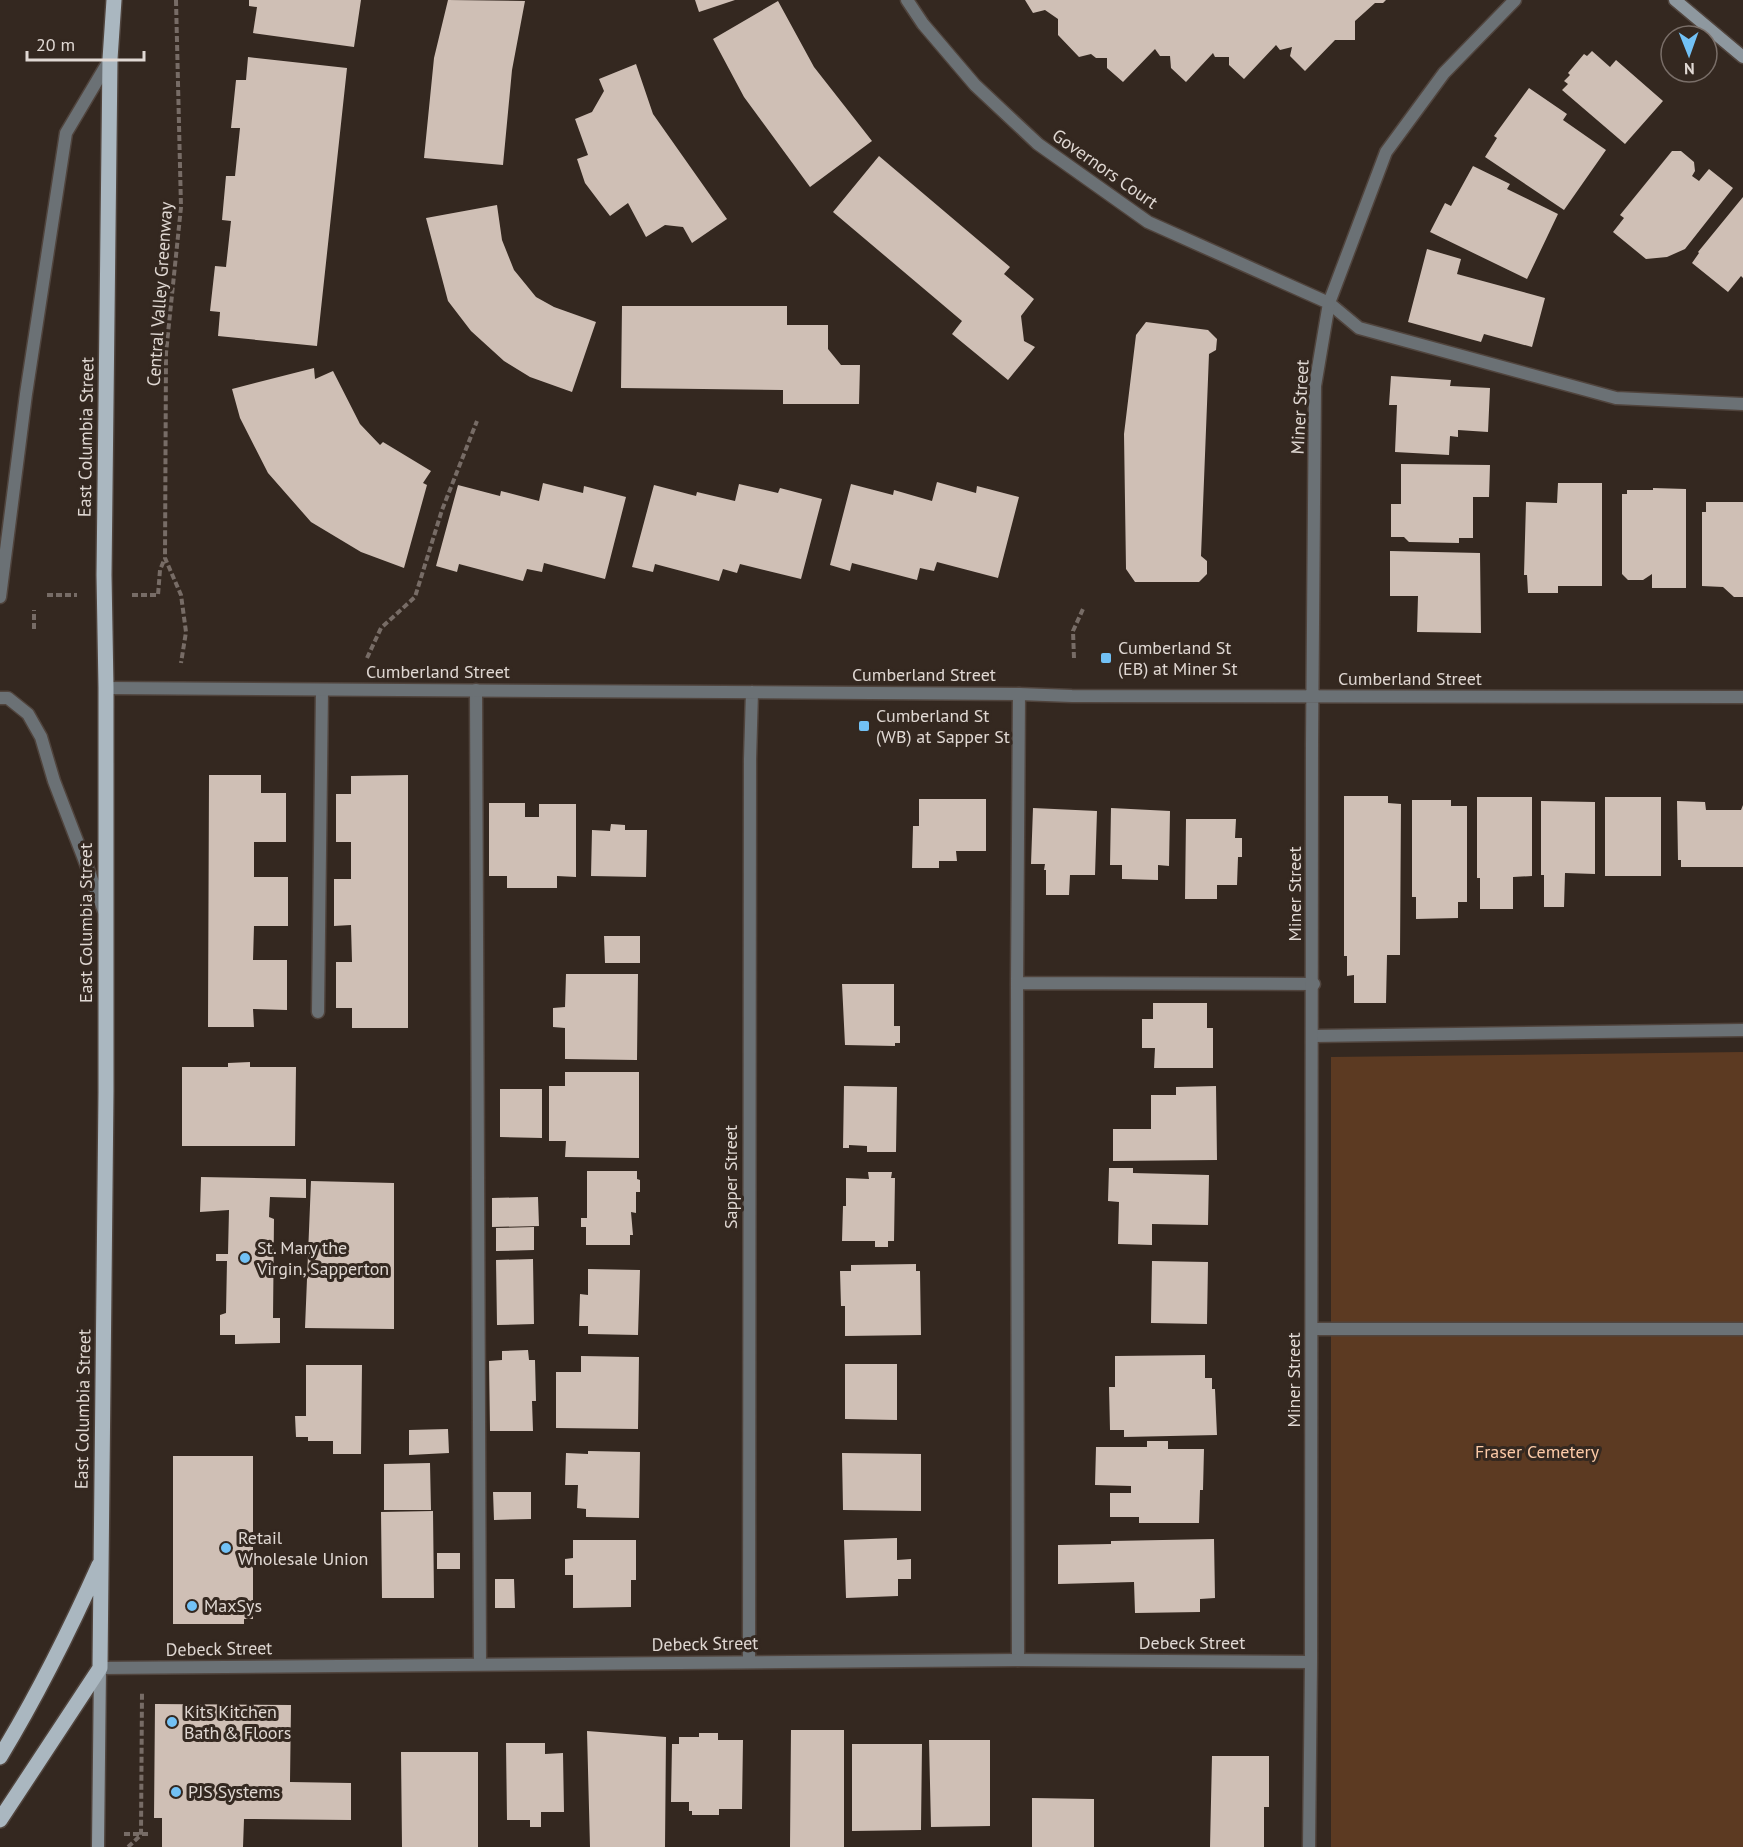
<svg xmlns="http://www.w3.org/2000/svg" width="1743" height="1847" font-family="'PT Sans',sans-serif">
  <rect width="100%" height="100%" fill="#342820"/>
  <path fill="#5c3a22" d="M1743,1052V1847H1331V1057Z"/>
  <path fill="#cfbfb5" d="M249,0H361L354,47L253,33L257,7L249,6Z
    M448,0L525,1L512,70L503,165L424,158L434,58Z
    M695,0H735L699,12Z
    M1025,0H1386L1383,3H1375L1355,21V40H1335L1305,71L1290,56L1292,47L1280,50L1276,45L1244,79L1229,65V57H1215L1213,53L1186,82L1171,68L1170,56H1160L1155,49L1123,82L1107,68V58H1096L1091,54L1079,57L1058,35V19L1045,10L1033,13Z
    M778,1L814,67L872,141L810,187L744,97L713,39Z
    M1592,51L1610,67L1616,60L1663,101L1625,144L1562,90L1568,84L1564,81L1570,75L1568,73L1584,54L1587,56Z
    M248,57L347,68L317,346L218,336L220,312L210,311L215,266L226,267L231,221L222,220L226,176H235L240,128H231L236,80H246Z
    M636,64L653,114L727,219L692,243L683,227L665,225L646,237L628,203L610,216L585,183L577,159L588,155L575,119L592,112L604,91L599,79Z
    M1529,88L1567,114L1563,120L1606,150L1564,210L1485,157L1497,138L1494,136Z
    M1672,151H1681L1694,162L1695,171L1692,176L1699,181L1709,169L1733,188L1685,249L1667,257L1646,259L1613,232L1624,218L1620,215Z
    M879,156L1010,267L1004,274L1034,299L1021,316L1024,341L1035,347L1008,380L952,334L962,321L833,212Z
    M1473,166L1510,184L1507,189L1558,214L1527,279L1430,232L1445,203L1451,206Z
    M1743,197V278L1741,276L1728,292L1692,263L1699,253L1698,252Z
    M497,205L502,240L514,270L536,297L554,307L596,322L572,392L530,377L504,361L471,331L448,301L426,218Z
    M1427,249L1461,259L1457,274L1545,298L1532,347L1484,334L1481,342L1408,322Z
    M622,306H787V325H828V349L841,365H860L859,404H783V390L621,388Z
    M1146,322L1208,330L1217,339L1216,350L1209,354L1201,556L1207,561V574L1199,582H1135L1126,569L1124,434L1136,335Z
    M314,368L315,379L333,371L360,424L380,445L383,442L431,471L423,483L427,485L404,568L361,552L311,522L268,473L240,418L232,389Z
    M1391,376L1451,380L1450,386L1490,388L1488,432L1458,430V437L1450,436L1449,455L1395,452L1397,405H1389Z
    M1401,464L1490,465L1489,497H1473V538H1459V543L1409,542L1404,537H1391V504H1401Z
    M937,482L976,493L977,486L1019,497L998,578L937,562L934,571L920,568L917,580L852,563L850,571L830,565L851,484L893,495L894,490L932,501Z
    M543,483L583,493L584,486L626,497L605,579L544,563L542,572L527,569L523,581L459,564L457,572L436,566L458,485L500,496L501,491L539,501Z
    M1558,483H1602V586H1558V593H1528L1527,575H1524L1526,502L1557,503Z
    M739,484L778,493L780,488L822,499L801,579L740,564L737,573L723,569L719,581L655,564L653,572L632,567L654,485L696,496L697,492L735,501Z
    M1653,488L1686,489V588H1652V574L1643,580H1628L1622,574V494H1627V490H1653Z
    M1706,502H1743V597H1734L1723,587L1702,586V512H1706Z
    M1390,551L1480,553L1481,633L1417,632L1418,596H1390Z
    M209,775H261V793H286V842H254V877H288V926H254L253,960H287V1010L253,1009L254,1027H208Z
    M408,775V1028H352V1008H336V962H352L351,925L334,926V879H351V842H336V794H351V776Z
    M1344,796H1388V803L1401,804L1400,955H1387L1386,1003H1354V975L1347,976V956H1344Z
    M1477,797H1532V876L1513,877V909H1480V878H1477Z
    M1605,797H1661V876H1605Z
    M919,799H986V851H956L957,861H939V868H912L913,826H919Z
    M1412,800H1451V806H1467V902H1458V918L1416,919V897H1412Z
    M1541,801L1595,802V874L1565,873L1564,907H1544V875H1541Z
    M1677,801L1705,802L1706,810H1741L1743,805V867H1681V860H1678Z
    M489,803H525V817H539V804H576V877L557,876V888H507V876H489Z
    M1033,808L1097,811L1095,875H1070L1069,895H1046V870H1044L1045,864H1031Z
    M1111,808L1170,811L1169,866L1158,865V880L1122,879V865H1110Z
    M1186,819H1236L1235,838H1242V857H1238L1237,885H1217V899H1185Z
    M611,824L625,825V830H647L646,877L591,876L592,830L610,831Z
    M604,936H640V963H605Z
    M566,974H638L637,1060L565,1059V1028L553,1027V1008L565,1007Z
    M842,984H894V1026H900V1043H895V1046L845,1045Z
    M1153,1003H1207V1028H1213V1068H1154L1155,1048H1142V1019H1153Z
    M250,1062V1067H296L295,1146H182V1067H228V1063Z
    M565,1072H639V1158L565,1157L566,1141H549V1086H565Z
    M844,1086L897,1087L896,1152H867V1146L849,1145V1148H843Z
    M1216,1086L1217,1160L1113,1161V1129H1151V1095H1176V1087Z
    M500,1089H542V1138L500,1137Z
    M1109,1168H1133V1173L1209,1175L1208,1225L1152,1224V1245L1118,1244L1119,1202L1108,1201Z
    M587,1171H637V1179L640,1180V1192H636V1213L631,1212L633,1235H630V1245H586V1227H581V1218H587Z
    M868,1172H892L891,1178H895L894,1241H888V1247H875V1241H842L843,1206H846V1178L869,1179Z
    M201,1177L306,1179V1198L270,1197L269,1217L274,1219L273,1318H280V1343L235,1344V1335H220V1315L226,1313L227,1261H216V1254H228L229,1210L200,1212Z
    M311,1181L394,1183V1329L305,1328Z
    M538,1197L539,1226L492,1227V1198Z
    M534,1227V1250L496,1251V1228Z
    M533,1259L534,1324L497,1325L496,1260Z
    M1152,1261L1208,1262L1207,1324L1151,1323Z
    M916,1264V1271H920L921,1335L845,1336V1306H841L840,1271H851V1265Z
    M588,1269L640,1270L638,1335L588,1334V1326H579L580,1294L588,1295Z
    M528,1350L529,1360H535L536,1401H532L533,1431H490L489,1361L502,1360V1351Z
    M1205,1355V1378H1212V1389H1215L1217,1435L1124,1437V1430H1110L1109,1387H1115V1356Z
    M581,1356L639,1357L638,1429L556,1428V1372H581Z
    M845,1364H897V1420L845,1419Z
    M306,1365H362L361,1454H333V1441H308V1437H296L295,1416H306Z
    M448,1429L449,1453L409,1455V1430Z
    M1147,1441H1168V1449H1204L1203,1490H1200L1199,1523H1139V1517H1110V1493H1131V1486L1095,1485L1096,1447H1147Z
    M588,1451L640,1452L639,1518L586,1517V1509L577,1508L578,1485H565L566,1453L588,1454Z
    M842,1453L921,1454V1511L843,1510Z
    M173,1456H253V1619H244V1624H173Z
    M430,1463L431,1510H384V1464Z
    M493,1492H531V1519L494,1520Z
    M433,1511L434,1598H382L381,1512Z
    M897,1538V1560L911,1559V1579H898V1596L846,1598L844,1540Z
    M1214,1539L1215,1598L1200,1599V1612L1135,1613L1134,1582L1058,1584V1545L1111,1544V1541Z
    M573,1540H636V1580H631V1607L573,1608V1575H565V1559L573,1558Z
    M437,1553H460V1569H437Z
    M495,1579H514L515,1608H495Z
    M155,1704L291,1705L290,1782L351,1783V1820L244,1819L243,1847H162V1818H154Z
    M791,1730H844V1847H790Z
    M587,1731L666,1737L665,1847H590Z
    M699,1733H718V1740H743L742,1809H719V1815H692V1811H689V1802H671L672,1744H679V1737H699Z
    M929,1740H990V1826L931,1827Z
    M506,1743H545V1754L563,1753L564,1812H541V1827H530V1820H507Z
    M852,1744H922L921,1830L852,1831Z
    M401,1752H478V1847H402Z
    M1212,1756H1269V1807H1264V1847H1210Z
    M1032,1798L1094,1799V1847H1032Z"/>
  <g fill="none" stroke-linecap="round" stroke-linejoin="round">
    <g stroke="#50443d" stroke-width="15">
      <path id="lane" d="M1329,303L1359,328L1616,398L1743,404
        M0,597L26,394L66,133L110,59
        M476,690L480,1664
        M0,698H8L28,714L41,737L54,781L104,911
        M1017,983L1314,984
        M318,1012L322,690
        M1313,1036L1743,1030
        M1312,1329H1743
        M1018,1660L1017,983L1019,694"/>
    </g>
    <g stroke="#50443d" stroke-width="15">
      <path id="street" d="M907,0L923,24L975,85L1038,144L1148,222L1329,303
        M106,688L1019,694L1072,696L1743,697
        M749,1662L750,759L752,692
        M100,1668L1018,1660L1311,1662
        M1309,1847L1311,1662L1312,744L1315,386L1329,303L1386,152L1444,73L1515,0"/>
    </g>
    <g stroke="#50443d" stroke-width="15">
      <path id="secondary" d="M1675,0L1743,57
        M98,1847L100,1668"/>
    </g>
    <g stroke="#50443d" stroke-width="18">
      <path id="primary" d="M0,1757C38,1694 69,1632 99,1565
        M0,1820L100,1668L106,1092V688L104,575L110,59L114,0"/>
    </g>
    <path stroke="#776c66" stroke-width="4" stroke-dasharray="6 3" stroke-linecap="butt" d="M176,0L181,207L166,353L165,558L181,595L186,632L181,663
      M47,595H77
      M132,595H158L160,570L165,558
      M34,629V610
      M367,658L381,628L415,597L442,510L477,421
      M1074,658L1073,631L1083,609
      M124,1834H150
      M128,1847L141,1835L142,1693"/>
    <use href="#lane" stroke="#6b7175" stroke-width="12"/>
    <use href="#street" stroke="#6b7175" stroke-width="12"/>
    <use href="#secondary" stroke="#8e989f" stroke-width="12"/>
    <use href="#primary" stroke="#aab7c0" stroke-width="15"/>
  </g>
  <g fill="#72c1f5" stroke="#342820" stroke-width="2">
    <rect x="1100" y="652" width="12" height="12" rx="3"/>
    <rect x="858" y="720" width="12" height="12" rx="3"/>
    <circle cx="245" cy="1258" r="6"/>
    <circle cx="226" cy="1548" r="6"/>
    <circle cx="192" cy="1606" r="6"/>
    <circle cx="172" cy="1722" r="6"/>
    <circle cx="176" cy="1792" r="6"/>
  </g>
  <g text-anchor="middle" stroke-width="6" stroke-linejoin="round" paint-order="stroke">
    <g font-size="18" fill="#e0d8d3" stroke="#342820">
      <text transform="translate(1105 169) rotate(35)" y="6">Governors Court</text>
      <text transform="translate(160 294) rotate(-86)" y="6">Central Valley Greenway</text>
      <text transform="translate(1300 407) rotate(-87)" y="6">Miner Street</text>
      <text transform="translate(86 437) rotate(-89)" y="6">East Columbia Street</text>
      <text x="438" y="678">Cumberland Street</text>
      <text x="924" y="681">Cumberland Street</text>
      <text x="1410" y="685">Cumberland Street</text>
      <text transform="translate(1295 894) rotate(-90)" y="6">Miner Street</text>
      <text transform="translate(86 923) rotate(-90)" y="6">East Columbia Street</text>
      <text transform="translate(731 1177) rotate(-90)" y="6">Sapper Street</text>
      <text transform="translate(1294 1380) rotate(-90)" y="6">Miner Street</text>
      <text transform="translate(83 1409) rotate(-89)" y="6">East Columbia Street</text>
      <text x="1192" y="1649">Debeck Street</text>
      <text transform="translate(705 1644) rotate(-1)" y="6">Debeck Street</text>
      <text transform="translate(219 1649) rotate(-1)" y="6">Debeck Street</text>
    </g>
    <g font-size="18" fill="#e0d8d3" stroke="#342820" text-anchor="start">
      <text x="1118" y="654">Cumberland St<tspan x="1118" dy="21">(EB) at Miner St</tspan></text>
      <text x="876" y="722">Cumberland St<tspan x="876" dy="21">(WB) at Sapper St</tspan></text>
      <text x="257" y="1254">St. Mary the<tspan x="257" dy="21">Virgin, Sapperton</tspan></text>
      <text x="238" y="1544">Retail<tspan x="238" dy="21">Wholesale Union</tspan></text>
      <text x="204" y="1612">MaxSys</text>
      <text x="184" y="1718">Kits Kitchen<tspan x="184" dy="21">Bath &amp; Floors</tspan></text>
      <text x="188" y="1798">PJS Systems</text>
    </g>
    <g font-size="18" fill="#fccaa7" stroke="#342820">
      <text x="1537" y="1458">Fraser Cemetery</text>
    </g>
  </g>
  <g transform="translate(1689 54) rotate(179)"><circle r="28" fill="#342820" stroke="#796e68" stroke-width="1.5"/>
  <path d="M0-4.5L10 22L0 15L-10 22Z" fill="#72c1f5"/>
  <text y="-9" font-size="16" font-weight="bold" text-anchor="middle" fill="#e0d8d3">N</text>
  </g>
  <path d="M27 51v9h117v-9" fill="none" stroke="#e0d8d3" stroke-width="3"/>
  <text x="36" y="51" font-size="18" fill="#e0d8d3" stroke="#342820" stroke-width="4.5" paint-order="stroke">20 m</text>
</svg>
